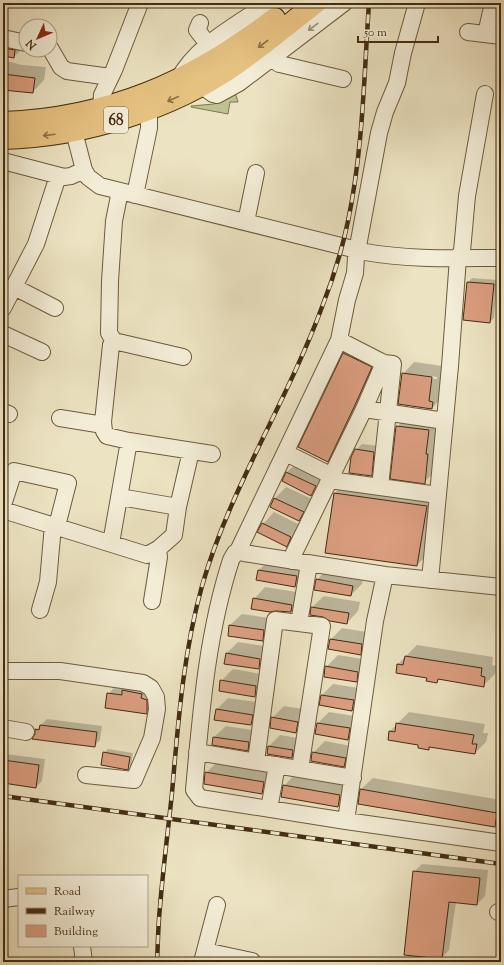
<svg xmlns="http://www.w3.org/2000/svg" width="504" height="965" font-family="'Sorts Mill Goudy',serif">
  <rect width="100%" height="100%" fill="#ece3c2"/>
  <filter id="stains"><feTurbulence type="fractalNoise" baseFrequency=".005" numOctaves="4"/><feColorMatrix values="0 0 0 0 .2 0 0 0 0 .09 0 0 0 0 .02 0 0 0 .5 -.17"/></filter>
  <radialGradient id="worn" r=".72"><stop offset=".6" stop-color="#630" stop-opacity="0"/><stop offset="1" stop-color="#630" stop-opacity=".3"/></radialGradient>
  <path fill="#bdc290" stroke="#807750" d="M235,92L238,102H230L228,114L191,107V106L214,104Z"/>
  <path fill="#0003" fill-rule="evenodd" d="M3,37L21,44L20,51L14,57L3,55Z
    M3,60L22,65L46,67L44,80L33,92L3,89Z
    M472,278L497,280L494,318L490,322L467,302L468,282Z
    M356,342L382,356L339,449L328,460L300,446L344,354Z
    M414,362L443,366V397L432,408L403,374ZM411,374L437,377V379L411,376Z
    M408,415L439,419L436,471L424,482L397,427Z
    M362,444L380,446L377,469L371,475L356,450Z
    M299,461L327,475L323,483L311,494L283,481L287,472Z
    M346,482L438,495L428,554L417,565L326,552L335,493Z
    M286,487L314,500L310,508L299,520L271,506L275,498Z
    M274,512L302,526L298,534L286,545L263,524Z
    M270,559L308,565L307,574L295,586L259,570Z
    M328,568L364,574L362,584L351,595L317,580Z
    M265,587L303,593L302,600L291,611L254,599Z
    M324,596L360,602L358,611L347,623L312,607Z
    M242,614L275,619L274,629L262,640L230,625Z
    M342,628L373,633L372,642L360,654L329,648L331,639Z
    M238,642L271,647L270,657L258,668L227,653Z
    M417,645L493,657L492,665L496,666L495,674L483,686L439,679L437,682L428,677L397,672L398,664Z
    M338,655L369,660L368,670L356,681L326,667Z
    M233,669L267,675L266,685L255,696L221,681Z
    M129,684L146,687L152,707L146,713L108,694L114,688L124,689Z
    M333,684L365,689L364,698L352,710L322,695Z
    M228,698L264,703L262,713L251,724L217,709Z
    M284,706L309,710L307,720L296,732L272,718Z
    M329,712L361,717L359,727L348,739L318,723Z
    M409,712L485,724L483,733H488L486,742L475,753L431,746L428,749L390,731Z
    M47,719L102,726L100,740L94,746L36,734V730Z
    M226,726L260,731L259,738L247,750L214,737Z
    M280,735L304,739L303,746L292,757L269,746Z
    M325,741L356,747L355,754L344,766L313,753Z
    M108,749L133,753L131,765L127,768L104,753Z
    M5,754L45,759L42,781L36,787L3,782V756Z
    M218,761L275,771L273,782L262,793L206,773Z
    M295,774L351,784L350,794L338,806L284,786Z
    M373,778L501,800V819L494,826L361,789Z
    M422,864L488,870L485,896L477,904L456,902L449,950L442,958L414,872Z"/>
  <path fill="#db9e80" stroke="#432c11" d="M3,48L15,50L14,58L3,56Z
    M3,74L35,78L33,93L3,90Z
    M467,282L494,284L490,323L463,320Z
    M343,353L372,367L355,405L328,462L298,447Z
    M402,373L432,377L429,401L433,402L432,409L398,404Z
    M396,426L429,430L426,454H428L425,484L390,479Z
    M355,449L374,452L372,476L349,473L351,457Z
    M286,472L316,486L311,496L282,481Z
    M334,493L427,506L417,566L325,553Z
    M274,498L304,512L299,521L270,507Z
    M262,523L291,537L287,547L257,532Z
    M258,570L297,576L295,587L256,580Z
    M316,579L353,586L351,596L314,590Z
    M253,598L292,605L291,612L276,611L270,612L251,609Z
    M311,607L349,613L347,624L330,621L323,617L310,615Z
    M229,625L264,630L263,641L228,636Z
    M330,639L362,644L361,655L328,649Z
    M226,653L260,659L259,669L224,664Z
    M405,656L482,668L481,676L485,677L484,687L438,679L437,683L426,681L427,678L396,673L397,664L403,665Z
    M325,666L358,672L357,682L324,677Z
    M220,680L256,686L255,697L219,691Z
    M122,690L142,694L141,698L147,700V714L105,708L107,693L122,695Z
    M321,695L354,700L352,711L319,705Z
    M216,709L253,715L251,725L214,720Z
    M271,717L298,722L296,733L270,728Z
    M317,723L350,728L348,740L315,734Z
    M396,723L474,735L472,744H477L475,754L429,747V750L418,748V745L388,740L389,731L395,732Z
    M40,725L97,732L95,747L32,739L35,734V729L39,730Z
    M213,737L249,742L248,751L212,745Z
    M268,746L293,750L292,758L267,754Z
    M103,752L130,757L128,770L101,765Z
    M312,752L346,758L344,767L311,761Z
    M3,760L39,765L36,788L3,783Z
    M205,772L264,782L262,794L204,784Z
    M283,785L340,795L338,807L281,797Z
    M360,789L497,813L495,827L358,804Z
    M413,871L480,878L477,905L449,902L442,959L404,955Z"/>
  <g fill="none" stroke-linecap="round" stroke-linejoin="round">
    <g stroke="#6d5a3d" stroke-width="18">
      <path id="minor" d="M417,3L403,53L397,83L385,112L379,133L356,257L355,273L347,300L339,340L238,551L235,553L231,560C207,634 201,712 194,790L200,798L346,821L501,843
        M200,23L197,30L208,44
        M468,32L501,36
        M486,34L493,3
        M3,38L26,43
        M50,48L61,67L67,71L110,77
        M272,57L279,64L284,65L343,79
        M178,80C197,44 236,26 268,3
        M201,85L213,94L217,95L239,83L344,3
        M101,107L102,95L114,70L140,3
        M71,120L84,170L88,177L100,186L365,252C411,260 455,258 501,258
        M3,161L64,177L71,176L84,170
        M120,191L114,221L110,281L109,333L114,341L183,357
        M135,195L149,128V116L147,110
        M246,222L256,173
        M14,287L55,308
        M3,308L36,244L58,176
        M3,334L42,352
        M339,340L378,360L384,363L393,364L380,487
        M364,409L384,363
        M3,412L9,414
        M60,418L97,424L103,422
        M129,441L212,454
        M286,453L326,473L337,481L438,495
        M120,497L178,507
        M3,505L14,471L68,483L57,526
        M3,510L147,555L158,549L174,535L178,507L191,451
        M111,543L129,441L107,436L104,431L103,422L111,345L114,341
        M238,551L244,553L385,575L501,587
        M292,561L294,553L364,409L445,421
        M430,580L450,366L458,258L462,251L467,196L485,94
        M152,601L159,557L158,549
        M40,610L48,582L53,525
        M299,623L309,564
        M3,671H60L143,683L151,688L156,697L157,709L152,738L134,780L86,775
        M3,728L26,732
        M197,752L353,778
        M256,761L275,620L322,626L300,769
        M269,809L277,765
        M346,821L375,621L385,575
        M3,899L19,897
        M498,912H501
        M82,946L84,962
        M205,951L252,961
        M202,962L217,905"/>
    </g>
    <g stroke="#432c11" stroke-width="22">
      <path id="major" d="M3,122C109,118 191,82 275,18
        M3,139C83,137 171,110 237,64C264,45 290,23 316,3"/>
    </g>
    <use href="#minor" stroke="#f3edd7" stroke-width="16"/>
    <use href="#major" stroke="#e6c281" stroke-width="20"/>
    <g stroke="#432c11" stroke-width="4.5">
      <path id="rail" d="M3,796L501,864
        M157,962C158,944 158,925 160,907C163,869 168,831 172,793C178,724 183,654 202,586C230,488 287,402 322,307C333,279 342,250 348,221C363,150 364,76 369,3"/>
    </g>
    <use href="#rail" stroke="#f3edd7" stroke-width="3" stroke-dasharray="9" stroke-linecap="butt"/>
  </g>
  <defs><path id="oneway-shaft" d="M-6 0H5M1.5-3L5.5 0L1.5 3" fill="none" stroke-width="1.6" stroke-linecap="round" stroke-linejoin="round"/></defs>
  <use stroke="#9b8c74" href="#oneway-shaft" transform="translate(313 27) rotate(143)"/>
  <g stroke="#8c7043">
    <use href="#oneway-shaft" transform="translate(263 44) rotate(143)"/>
    <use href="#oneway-shaft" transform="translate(173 99) rotate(156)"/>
    <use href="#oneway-shaft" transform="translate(49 135) rotate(173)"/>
  </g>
  <g text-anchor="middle" stroke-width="3" stroke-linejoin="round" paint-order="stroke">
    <rect fill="#f3edd7" stroke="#78664c" stroke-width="1" x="104" y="107" width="24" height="26" rx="3"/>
    <g font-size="15" font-weight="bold" fill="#432c11">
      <text x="116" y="125">68</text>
    </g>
  </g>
  <rect width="504" height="965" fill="none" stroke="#ece3c2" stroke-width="16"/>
  <rect x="4" y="4" width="496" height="957" fill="none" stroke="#432c11" stroke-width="2"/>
  <rect x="8" y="8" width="488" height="949" fill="none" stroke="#432c11"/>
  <rect x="18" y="875" width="130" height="72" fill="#f3edd7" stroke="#ada088"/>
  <rect x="26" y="888" width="20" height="6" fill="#e6c281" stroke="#ada088"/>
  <text x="54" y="895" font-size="12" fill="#432c11">Road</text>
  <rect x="26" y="908" width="20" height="6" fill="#432c11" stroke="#ada088"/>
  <text x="54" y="915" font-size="12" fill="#432c11">Railway</text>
  <rect x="26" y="925" width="20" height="12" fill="#db9e80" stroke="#ada088"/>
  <text x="54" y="935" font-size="12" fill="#432c11">Building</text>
  <g transform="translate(38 38) rotate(226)"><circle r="19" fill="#f3edd7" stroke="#ada088"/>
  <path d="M0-3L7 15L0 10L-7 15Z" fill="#8f2418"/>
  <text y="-6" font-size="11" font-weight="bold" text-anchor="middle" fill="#432c11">N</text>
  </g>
  <path d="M358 36v6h80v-6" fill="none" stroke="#432c11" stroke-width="2"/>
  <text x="364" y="36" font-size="12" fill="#432c11" stroke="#f3edd7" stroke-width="3" paint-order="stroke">50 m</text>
  <rect width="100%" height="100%" filter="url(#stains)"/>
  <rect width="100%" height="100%" fill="url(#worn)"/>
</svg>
